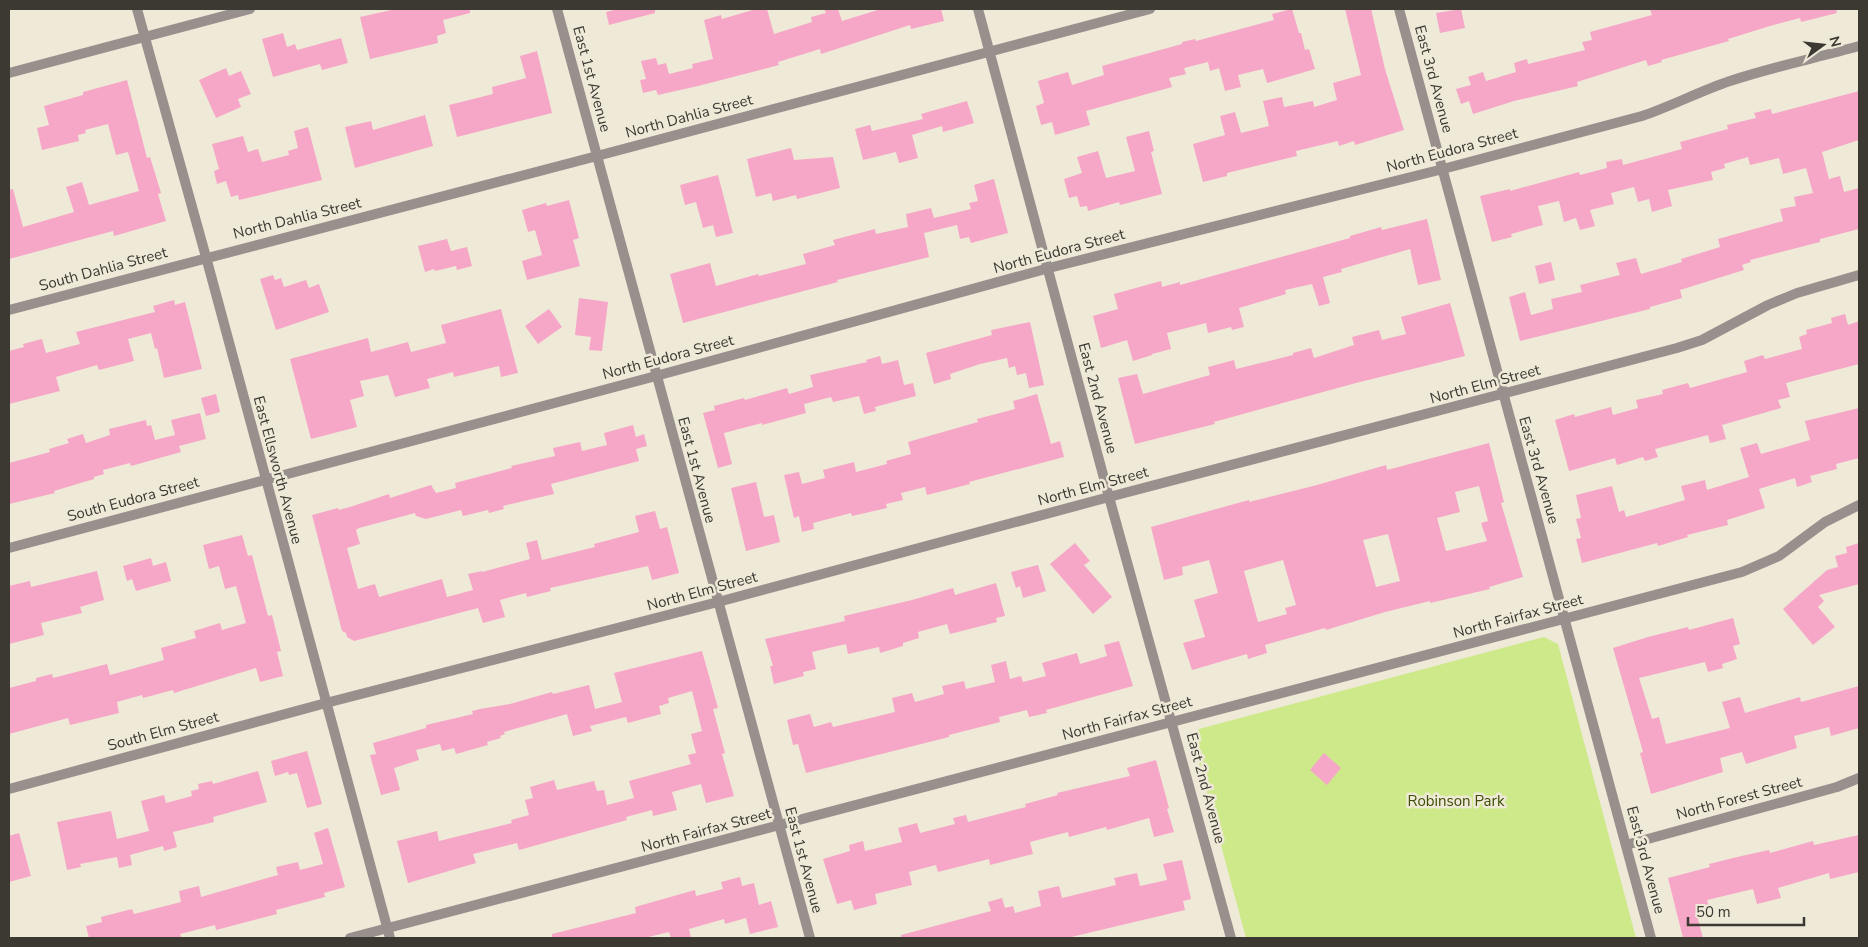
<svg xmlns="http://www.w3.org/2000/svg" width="1868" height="947" font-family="'Nunito Sans',sans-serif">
  <rect width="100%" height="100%" fill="#efe9d8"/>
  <path fill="#cde98a" d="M1544,637L1558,644L1636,938H1246L1193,741L1199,729Z"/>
  <path fill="#f6a7c7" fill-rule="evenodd" d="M396,9H470V13L443,20L446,33L437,36L438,43L370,59L360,17Z
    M618,9H655V13L609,25L606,12Z
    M756,9H767L774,34L812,22L811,17L826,13L824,9H838L842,21L881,9H941L944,21L911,29L910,25L821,54L820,49L778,62L779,65L698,86L658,95L656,90L643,93L640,80L646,79L641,61L656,58L658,65L666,63L669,74L693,68L692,64L713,59L704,20L721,15L722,19Z
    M1292,9L1299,33H1301L1305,50L1309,49L1315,69L1267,83L1263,69L1238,75L1241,87L1225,91L1219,68L1210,71L1208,62L1184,68L1186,74L1169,78L1172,87L1086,111L1090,125L1055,135L1052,122L1041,125L1036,106L1044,103L1038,81L1068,72L1072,85L1104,75L1102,66L1182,44V42L1195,39L1196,41L1274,20L1272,14Z
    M1345,9H1371L1385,69L1404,130L1355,145L1354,141L1339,146L1338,141L1296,151L1297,156L1227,173V176L1203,182L1193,144L1225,135L1220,116L1235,112L1241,133L1269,126L1263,101L1282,97L1284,107L1313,101L1314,107L1337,100L1333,83L1361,75Z
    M1461,9L1465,28L1440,33L1436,13Z
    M1650,9H1836L1837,13L1801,22L1800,18L1770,26L1728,39L1729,41L1661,60L1662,62L1648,66L1646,60L1577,82L1578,86L1514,101L1473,114L1469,101L1461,104L1456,89L1471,85L1468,77L1483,72L1486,81L1516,72L1514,63L1527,59L1528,64L1585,50L1582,42L1592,40L1590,32L1652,15Z
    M283,33L287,47L295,44L297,50L341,38L348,63L322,70L320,64L273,77L262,39Z
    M537,51L552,113L457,137L449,105L493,94L492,87L526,78L520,56Z
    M226,68L229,76L241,71L251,94L238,99L241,107L216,118L199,80Z
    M127,80L147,158L150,157L161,193L158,194L166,221L114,236L113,231L9,259V190L13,189L23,227L74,212L66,187L82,182L89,205L139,191L128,152L116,155L108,124L85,130L86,133L78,135L79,141L42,150L37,128L49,125L44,106L83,95V92Z
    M1859,91V140L1822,152L1829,179L1840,176L1844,192L1859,188V229L1820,239V242L1750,260L1751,262L1742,265L1744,270L1680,290L1682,298L1650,307V309L1520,341L1509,297L1525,292L1531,315L1553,309L1551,299L1582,292L1580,285L1620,275L1616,263L1636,258L1641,274L1682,262L1681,259L1720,247L1718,239L1783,221L1780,209L1796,206L1794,197L1813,193L1806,168L1783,174L1779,158L1750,165L1748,157L1724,164L1725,168L1711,172L1713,180L1668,190L1672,206L1652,212L1649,199L1638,202L1634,187L1611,193L1614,204L1590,210L1595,226L1580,230L1576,218L1564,222L1559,201L1538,206L1543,225L1511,234L1512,237L1492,242L1480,196L1510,189V191L1579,172L1580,175L1607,168L1606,162L1622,159L1623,165L1682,149L1680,142L1728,129L1727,125L1756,118L1754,113L1771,109L1772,114Z
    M967,101L974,123L943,132L942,126L912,135L918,158L899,163L896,152L863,160L855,129L870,125L872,131L923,119L921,114Z
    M425,115L433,146L355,168L345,127L371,121L373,130Z
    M308,127L322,180L239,200L238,195L231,197L226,181L217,184L214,171L219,169L212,144L243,136L248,152L258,149L262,162L289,155L288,151L298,148L294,131Z
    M1149,131L1154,151L1151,152L1162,194L1120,205L1119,202L1088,211L1087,206L1080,207L1077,196L1069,198L1064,179L1082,173L1077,157L1098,151L1106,178L1135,171L1126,137Z
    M791,148L794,160L833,157L840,188L797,199L796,195L773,201L771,193L756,197L747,159Z
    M718,175L733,233L716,237L713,225L703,228L696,202L685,205L680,185Z
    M994,179L1008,233L971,243L969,237L960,239L957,225L924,233L929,257L837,280L838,282L683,323L670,274L710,263L716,286L758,274L759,276L806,264L803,254L835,245L833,240L875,229L876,234L908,227L906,214L931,208L934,218L971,209L969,203L978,201L974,185Z
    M569,200L579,238L573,240L580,266L527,280L522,261L542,255L535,230L528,232L522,210L546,203L547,206Z
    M1427,219L1441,280L1418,285L1410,249L1341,269L1342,272L1323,277L1330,303L1319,306L1312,284L1285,290L1286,294L1239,308L1244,327L1232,330L1231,327L1208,333L1206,323L1167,333L1171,349L1152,354V355L1133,361L1127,340L1101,348L1093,316L1118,309L1114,294L1161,281L1162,287L1180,282V285L1350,238V236L1381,227L1382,230Z
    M447,239L451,251L467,247L472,266L457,270L456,266L435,271L434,269L425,272L418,246Z
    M1551,262L1555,280L1539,284L1535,266Z
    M273,275L275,280L281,278L284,287L306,280L309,288L319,284L329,312L276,330L260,279Z
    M579,298L608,302L602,351L589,350L591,337L575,335Z
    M174,300L175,305L185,302L202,369L164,378L157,348L155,349L151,333L128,339L134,361L99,370L97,365L56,377L60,391L9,404V351L24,347L23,344L42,339L46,353L80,344L76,332L155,312L153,306Z
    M1450,303L1465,356L1356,383L1214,422L1215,424L1135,444L1118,378L1137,374L1143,394L1210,375L1208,367L1234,360L1236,369L1293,355V353L1311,348L1314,358L1354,345L1352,337L1379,330L1382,340L1406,334L1401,317Z
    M501,309L518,373L501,377L499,366L454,377L453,372L427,379L430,388L395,397L388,375L360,381L364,396L350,400L357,427L311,439L290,359L368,338L371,352L408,342L411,352L446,343L441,325Z
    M549,309L562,327L538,344L525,326Z
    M1845,314L1848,325L1859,321V364L1786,383L1790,397L1778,400L1781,408L1722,425L1726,439L1710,443L1708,435L1655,449L1658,457L1645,461L1643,457L1617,465L1615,458L1569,471L1555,420L1574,414L1575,417L1611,407L1613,415L1638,408L1636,400L1663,394L1662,390L1688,383L1690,388L1747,372L1744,361L1763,355L1765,359L1802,349L1799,337L1807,334L1806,330L1832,323L1831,318Z
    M1030,322L1044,385L1029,388L1026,373L1017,375L1015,366L1009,368L1007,358L980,364L950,374L951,379L934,384L926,353L992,335L991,330Z
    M880,356L882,364L898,360L904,385L913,383L916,396L875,407L876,411L864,414L859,396L833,402L831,397L804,404L806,413L762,425V423L724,433L732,464L718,468L703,413L715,410L714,406L744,398L745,400L787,388L789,394L813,387L810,375L867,362L866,360Z
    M216,394L220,412L206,416L201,398Z
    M1037,394L1051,444L1060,441L1064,457L969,482L970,484L927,495L925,487L901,493L903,500L886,504L887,508L852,516L851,513L813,523L814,529L802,532L799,516L794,518L784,475L799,472L802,484L825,478L823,470L854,462L856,472L887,464L886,461L911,454L908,442L978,422L977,419L1015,409L1013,401Z
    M1859,408V458L1836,464L1837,469L1810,476L1812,482L1797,487L1795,478L1759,489L1765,508L1727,520L1728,525L1687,535L1688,537L1658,546L1657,543L1582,563L1576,539L1581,538L1576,519L1581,518L1576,495L1612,486L1619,512L1624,510L1626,517L1685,500L1681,486L1705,480L1707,490L1749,477L1740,448L1757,443L1761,454L1810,440L1805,421Z
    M200,413L206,439L179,446L181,452L131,466L130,463L103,470L104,474L94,477V479L54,491L55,493L9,504V463L50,452L49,449L69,443L67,439L83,434L86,443L110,435L109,429L146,420L147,426L151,425L155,440L175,435L171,420Z
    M633,425L636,437L644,434L647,446L636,449L639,461L551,484L554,494L503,506L504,509L489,513L488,510L463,516L461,510L426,519L416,516L415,513L359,528L356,530L360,544L347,548L358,589L375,584L379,597L442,579L447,597L473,590L468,574L482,571V572L530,559L526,543L537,540L542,560L595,547L594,544L639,532L635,516L655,511L660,529L667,527L679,573L652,580L648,566L550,588L551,591L527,597L526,593L500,600L505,617L483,623L478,608L354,641L347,637L346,633L342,631L312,515L338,508L339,510L353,506L389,494L390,498L431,485L436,493L456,488L455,483L512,468L511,466L555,456L553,448L580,442L582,451L607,445L604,433Z
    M1489,443L1504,502L1501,503L1523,577L1489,587L1490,589L1430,603V601L1385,612L1326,630L1325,628L1265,645L1267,653L1248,659L1247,654L1192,670L1183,643L1205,637L1194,600L1218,593L1209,560L1182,567L1183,575L1164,580L1151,527L1249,500V502L1317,485L1386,465L1387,470ZM1479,486L1488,521L1481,523L1487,541L1446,551L1437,518L1460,512L1455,492ZM1388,534L1400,581L1376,587L1363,540ZM1283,560L1296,605L1285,608L1287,614L1258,622L1244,571Z
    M756,482L764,517L774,515L780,542L746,551L731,488Z
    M242,535L248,556L252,555L268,616L272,615L281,651L277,652L283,676L260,682L256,668L174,693L173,690L143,698L142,695L117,702L119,713L70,725L68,718L9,734V688L36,681V678L52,674L53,678L107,664L110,675L164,660L161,648L196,638L194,631L220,623L222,630L246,623L236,586L225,589L219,566L209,569L203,545Z
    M1075,543L1090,561L1084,565L1112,597L1093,614L1050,564Z
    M1859,543V584L1819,595L1824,601L1818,607L1835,627L1813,645L1783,609L1827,570L1838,567L1835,556L1847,553L1846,547Z
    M151,558L153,566L166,562L171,581L136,591L132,579L127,581L123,566Z
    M1038,565L1046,591L1023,598L1020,586L1016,588L1011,572Z
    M97,571L104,600L80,607L82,613L41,623L44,635L9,644V586L30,581L31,587Z
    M996,583L1005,616L996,618L997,622L950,634L947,624L918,632L919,638L903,643V646L880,653L879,647L848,654L846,644L812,652L816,669L803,672L804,676L774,684L770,666H773L765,639L845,621L844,616L912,600L953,588L955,595Z
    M1733,618L1740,644L1733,646L1737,659L1722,664L1723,668L1708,672L1705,662L1639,678L1652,719L1659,717L1666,744L1730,728L1722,702L1740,697L1745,713L1800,697L1801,702L1859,686V728L1831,736L1829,727L1794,736L1797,748L1746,764L1742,752L1720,758L1723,772L1651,794L1640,753L1643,752L1613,648L1648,637L1688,627L1689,630Z
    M1119,641L1133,686L1046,710L1047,713L1029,717L1027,710L999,717L1000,722L949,735V737L806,773L798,744L793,745L787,720L810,714L814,727L831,722L833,727L895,712L892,698L912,693L915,702L944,694L942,686L964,681L966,689L995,682L991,665L1006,661L1010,679L1021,676L1023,682L1046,676L1042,663L1077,653L1080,664L1107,656L1104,645Z
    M702,651L718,708L713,709L725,753L722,754L734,796L706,803L701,784L672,792L677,810L653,816L652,810L626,817L627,820L519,850L517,843L473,854L476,863L408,883L397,841L437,831L439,841L512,823L511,820L529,815L525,800L533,798L530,787L554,780L557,790L594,781L597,791L604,790L607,805L634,798L629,781L691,764L688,755L696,753L691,734L702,731L692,691L668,698L669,703L659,706L661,714L628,723L626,717L590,726L592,731L573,736L567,714L504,732L505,734L500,736L501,738L487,742L488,745L456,754L454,748L442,751L440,744L416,750L419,760L394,768L400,790L381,795L370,755L376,754L373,743L426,728V725L473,714L472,711L480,709L510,704L552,692L553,694L589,685L595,709L622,702L614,673Z
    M307,751L322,804L307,808L297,773L289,775L288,772L275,776L271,761Z
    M1324,753L1341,768L1327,785L1310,770Z
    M1156,760L1169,808L1167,809L1174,832L1154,837L1149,818L1107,830L1106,827L1069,837L1068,832L1030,842L1033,854L990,865L989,859L938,872L936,865L909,872L912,885L875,894L877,904L854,910L851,900L837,904L823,859L850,851L849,845L863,841L865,851L902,842L898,828L917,823L920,833L955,824L953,818L966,815L968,822L1026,807L1025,804L1058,795L1057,793L1130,776L1127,768Z
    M258,771L267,802L213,817L214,822L173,832L177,847L164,851L163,846L130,855L132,865L119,868L117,857L80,864L81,867L67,870L57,822L111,811L117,839L149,831L141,801L164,795L166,803L192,796L191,791L199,789L198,784L212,781L213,784Z
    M328,828L345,887L324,893L325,897L276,910L277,914L216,930L215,925L180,934L182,938H89L86,926L102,922L101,917L132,909L134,914L181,902L179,891L199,886L201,897L278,875L276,867L298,862L300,870L323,864L314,833Z
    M19,833L31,876L9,882V836Z
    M1859,835V872L1830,879L1829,873L1778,888L1781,898L1757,904L1753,889L1707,900L1710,909L1696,912L1703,938H1683L1668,878L1710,867L1709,864L1737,857L1769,850L1770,853L1813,841L1814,845Z
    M1182,860L1191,899L1183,901L1185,910L1067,938H901V935L991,911L988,902L1002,898L1005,908L1013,906L1015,913L1041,906L1038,891L1059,886L1062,898L1116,885L1114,878L1137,873L1140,886L1167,880L1163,864Z
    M740,877L742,886L754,883L759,905L771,901L778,927L750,934L746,918L725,924L724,919L689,929L691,938H671L669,932L644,938H552V934L636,913L635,907L695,890L696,896L723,889L721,882Z"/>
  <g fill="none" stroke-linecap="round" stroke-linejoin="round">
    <path stroke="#98908c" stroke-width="10" d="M137,9L206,257L390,938
      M978,9L1109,497L1231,938
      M1399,9L1651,938
      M9,73L250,9
      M9,310L597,156L1150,9
      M9,548L656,376L1049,268L1443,169L1642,116C1672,106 1700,91 1730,81C1772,67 1816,58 1859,46
      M9,789L326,703L718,602L1109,497L1677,348L1702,340L1768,305L1797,293L1859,275
      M1626,845L1837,787L1859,778
      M350,938L1742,572L1779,556L1825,522L1859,505"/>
    <path stroke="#98908c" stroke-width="10" d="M557,9L810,938"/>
  </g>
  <g text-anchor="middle" stroke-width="5" stroke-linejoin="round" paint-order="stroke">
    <g font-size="15" fill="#3c3933" stroke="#efe9d8">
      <text transform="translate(592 79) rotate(75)" y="5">East 1st Avenue</text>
      <text transform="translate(1434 79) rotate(75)" y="5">East 3rd Avenue</text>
      <text transform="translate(689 116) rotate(-15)" y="5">North Dahlia Street</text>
      <text transform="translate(1452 150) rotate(-15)" y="5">North Eudora Street</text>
      <text transform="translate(297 218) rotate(-14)" y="5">North Dahlia Street</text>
      <text transform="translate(1059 251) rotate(-15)" y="5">North Eudora Street</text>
      <text transform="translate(103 269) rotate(-15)" y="5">South Dahlia Street</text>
      <text transform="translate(668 357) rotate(-15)" y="5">North Eudora Street</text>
      <text transform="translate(1485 384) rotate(-15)" y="5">North Elm Street</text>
      <text transform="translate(1098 398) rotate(75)" y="5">East 2nd Avenue</text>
      <text transform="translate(278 470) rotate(75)" y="5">East Ellsworth Avenue</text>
      <text transform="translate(697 470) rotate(75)" y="5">East 1st Avenue</text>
      <text transform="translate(1539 470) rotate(74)" y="5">East 3rd Avenue</text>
      <text transform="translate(1093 486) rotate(-15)" y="5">North Elm Street</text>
      <text transform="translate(133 499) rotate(-15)" y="5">South Eudora Street</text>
      <text transform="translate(702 591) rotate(-15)" y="5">North Elm Street</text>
      <text transform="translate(1518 616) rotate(-15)" y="5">North Fairfax Street</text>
      <text transform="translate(1127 718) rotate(-15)" y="5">North Fairfax Street</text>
      <text transform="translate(163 731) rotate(-15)" y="5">South Elm Street</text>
      <text transform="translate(1206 788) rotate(75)" y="5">East 2nd Avenue</text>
      <text transform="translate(1739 798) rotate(-15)" y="5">North Forest Street</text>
      <text transform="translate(706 830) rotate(-15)" y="5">North Fairfax Street</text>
      <text transform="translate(804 860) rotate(75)" y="5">East 1st Avenue</text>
      <text transform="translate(1646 860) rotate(75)" y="5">East 3rd Avenue</text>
    </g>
    <g font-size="15" fill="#3d4e04" stroke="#efe9d8">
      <text x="1456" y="806">Robinson Park</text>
    </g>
  </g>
  <rect width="1868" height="947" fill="none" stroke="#3c3933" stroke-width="20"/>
  <g transform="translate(1823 45) rotate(75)" stroke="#efe9d8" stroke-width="4" paint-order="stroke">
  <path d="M0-4L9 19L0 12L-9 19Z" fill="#3c3933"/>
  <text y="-8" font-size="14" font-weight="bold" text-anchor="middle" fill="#3c3933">N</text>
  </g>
  <path d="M1688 917v8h116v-8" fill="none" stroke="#3c3933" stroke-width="2.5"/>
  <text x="1696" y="917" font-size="15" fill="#3c3933" stroke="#efe9d8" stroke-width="4" paint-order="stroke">50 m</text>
</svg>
